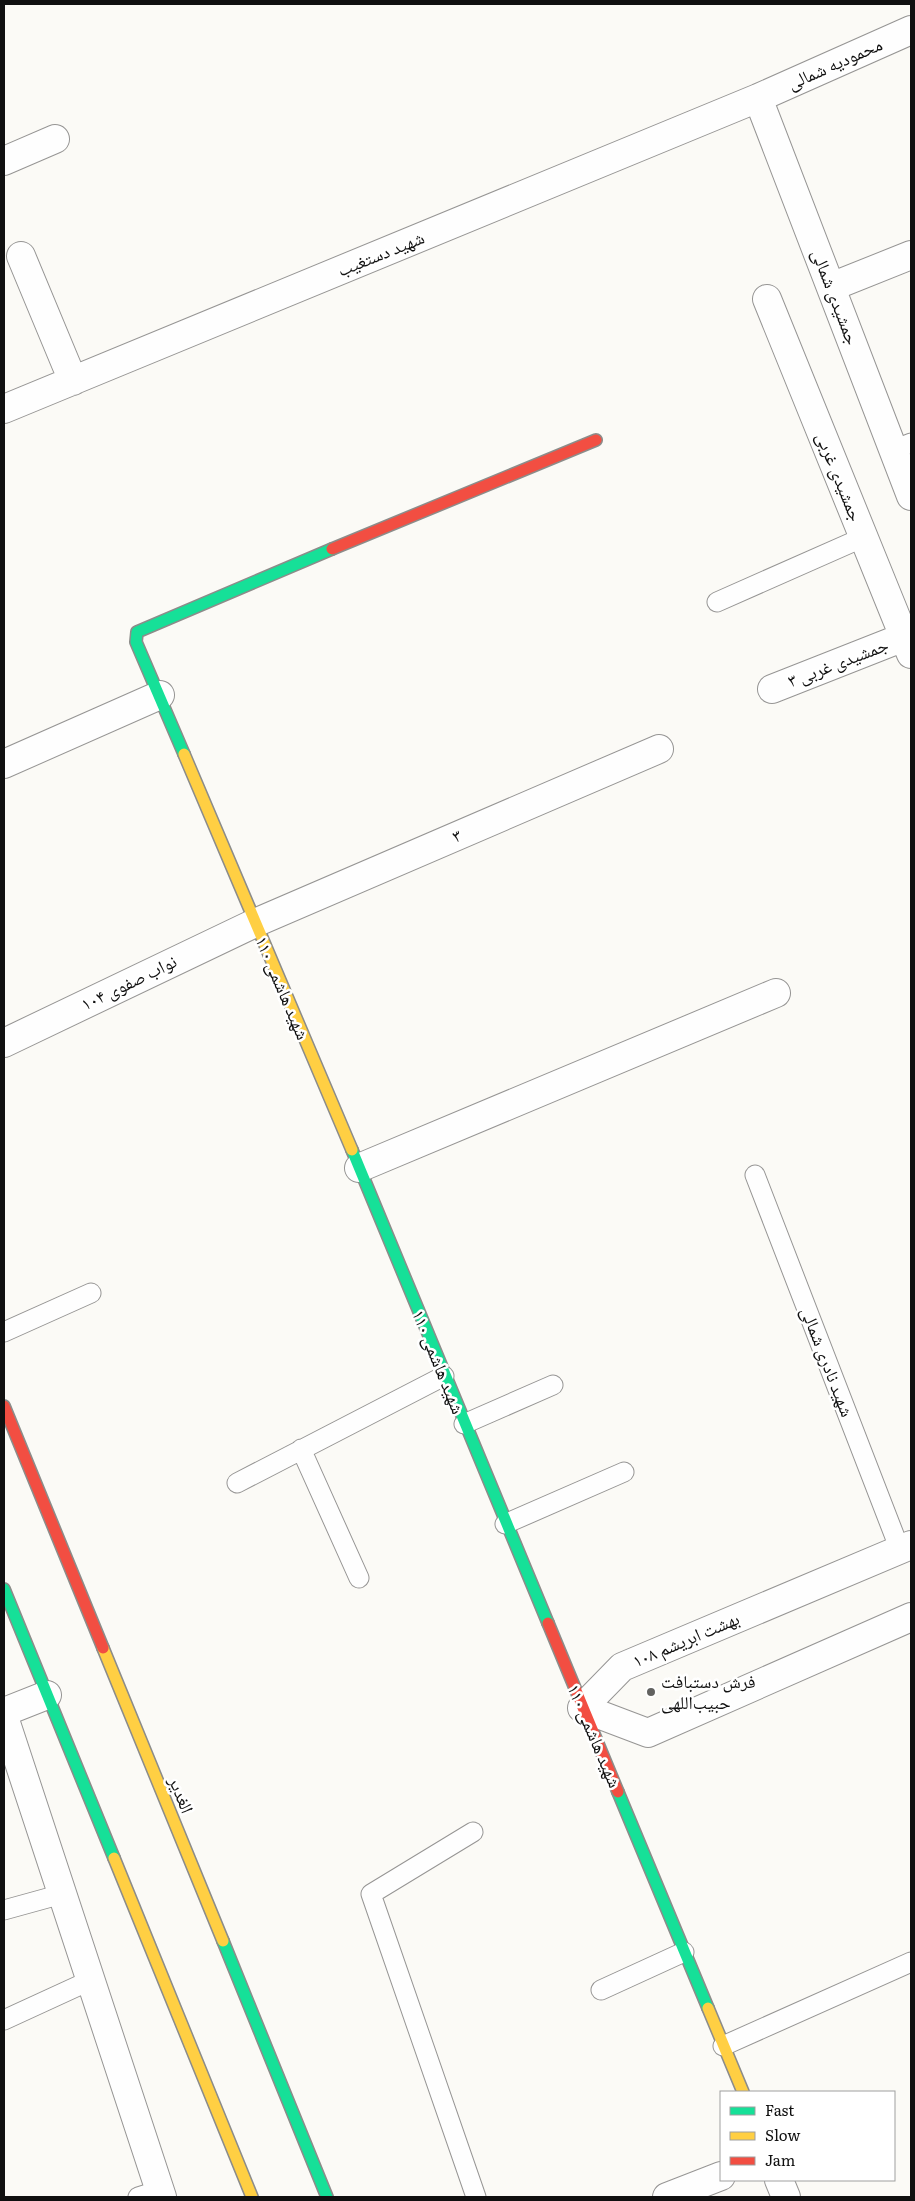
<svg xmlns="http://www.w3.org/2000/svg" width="915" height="2201" font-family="Literata,'Noto Naskh Arabic',serif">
  <rect width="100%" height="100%" fill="#fbfaf6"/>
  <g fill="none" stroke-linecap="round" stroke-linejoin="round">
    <g stroke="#969594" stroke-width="21">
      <path id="lane" d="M893,450L911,443
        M717,602L864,537
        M755,1175L900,1550
        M4,1332L91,1293
        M464,1424L553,1385
        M301,1449L359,1578
        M237,1483L444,1376
        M505,1524L624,1472
        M473,1832L371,1894L476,2197
        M4,1910L62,1894
        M601,1990L684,1952
        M4,2020L91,1980
        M723,2046L911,1962
        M138,2197L160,2190"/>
    </g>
    <g stroke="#969594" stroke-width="30">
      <path id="street" d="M758,98L911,496
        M4,161L55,139
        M21,256L73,381
        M831,287L911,255
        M767,299L911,654
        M4,409L758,98L911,30
        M772,689L904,637
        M4,764L160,695
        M4,1043L255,923L659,749
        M359,1168L776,993
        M911,1545L622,1667L582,1708L648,1733L911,1617
        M4,1712L47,1695
        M4,1717L162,2197
        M779,2180L786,2197
        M667,2197L721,2176"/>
    </g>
    <g stroke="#8c8c8a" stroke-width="14">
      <path id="fast" d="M184,754L136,642L137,632L332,549
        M352,1150L548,1623
        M4,1589L114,1858
        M618,1792L708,2008
        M223,1941L327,2197"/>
    </g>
    <g stroke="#8c8c8a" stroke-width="14">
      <path id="slow" d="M184,754L352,1150
        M103,1648L223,1941
        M114,1858L252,2197
        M708,2008L743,2092"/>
    </g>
    <g stroke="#8c8c8a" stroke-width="14">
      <path id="jam" d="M332,549L596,440
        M4,1406L103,1648
        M548,1623L618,1792"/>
    </g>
    <use href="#lane" stroke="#fefefe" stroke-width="19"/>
    <use href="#street" stroke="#fefefe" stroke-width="28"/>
    <use href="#fast" stroke="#16e098" stroke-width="11"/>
    <use href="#slow" stroke="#ffcf43" stroke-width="11"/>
    <use href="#jam" stroke="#f24e42" stroke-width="11"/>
  </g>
  <circle fill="#626260" stroke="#fff" stroke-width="2" cx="651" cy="1692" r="5"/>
  <g text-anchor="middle" stroke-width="5" stroke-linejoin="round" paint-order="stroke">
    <g font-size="18" fill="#101010" stroke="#fff">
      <text transform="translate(835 64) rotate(-24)" y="6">محمودیه شمالی</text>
      <text transform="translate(381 254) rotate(-22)" y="6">شهید دستغیب</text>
      <text transform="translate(835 297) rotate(69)" y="6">جمشیدی شمالی</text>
      <text transform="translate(839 477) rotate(68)" y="6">جمشیدی غربی</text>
      <text transform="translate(838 663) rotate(-21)" y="6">جمشیدی غربی ۳</text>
      <text transform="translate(457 836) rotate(-23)" y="6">۳</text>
      <text transform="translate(129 983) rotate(-26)" y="6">نواب صفوی ۱۰۴</text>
      <text transform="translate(282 988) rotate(67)" y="6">شهید هاشمی ۱۱۰</text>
      <text transform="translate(438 1362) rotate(68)" y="6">شهید هاشمی ۱۱۰</text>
      <text transform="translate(827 1362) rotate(69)" y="6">شهید نادری شمالی</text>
      <text transform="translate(686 1640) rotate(-23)" y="6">بهشت ابریشم ۱۰۸</text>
      <text transform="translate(594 1736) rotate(67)" y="6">شهید هاشمی ۱۱۰</text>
      <text transform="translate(181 1795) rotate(68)" y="6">الغدیر</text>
    </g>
    <g font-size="18" fill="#101010" stroke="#fff" text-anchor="start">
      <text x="661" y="1688">فرش دستبافت<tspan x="661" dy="21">حبیب‌اللهی</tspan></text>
    </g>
  </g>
  <rect width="915" height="2201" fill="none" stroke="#101010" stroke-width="10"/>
  <rect x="720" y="2091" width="175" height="90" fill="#ffffff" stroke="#9f9f9f"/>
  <rect x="730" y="2107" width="25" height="8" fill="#16e098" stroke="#9f9f9f"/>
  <text x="765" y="2116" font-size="15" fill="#101010">Fast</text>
  <rect x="730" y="2132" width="25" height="8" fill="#ffcf43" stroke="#9f9f9f"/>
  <text x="765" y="2141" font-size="15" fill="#101010">Slow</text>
  <rect x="730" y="2157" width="25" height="8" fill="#f24e42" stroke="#9f9f9f"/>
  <text x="765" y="2166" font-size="15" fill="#101010">Jam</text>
</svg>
